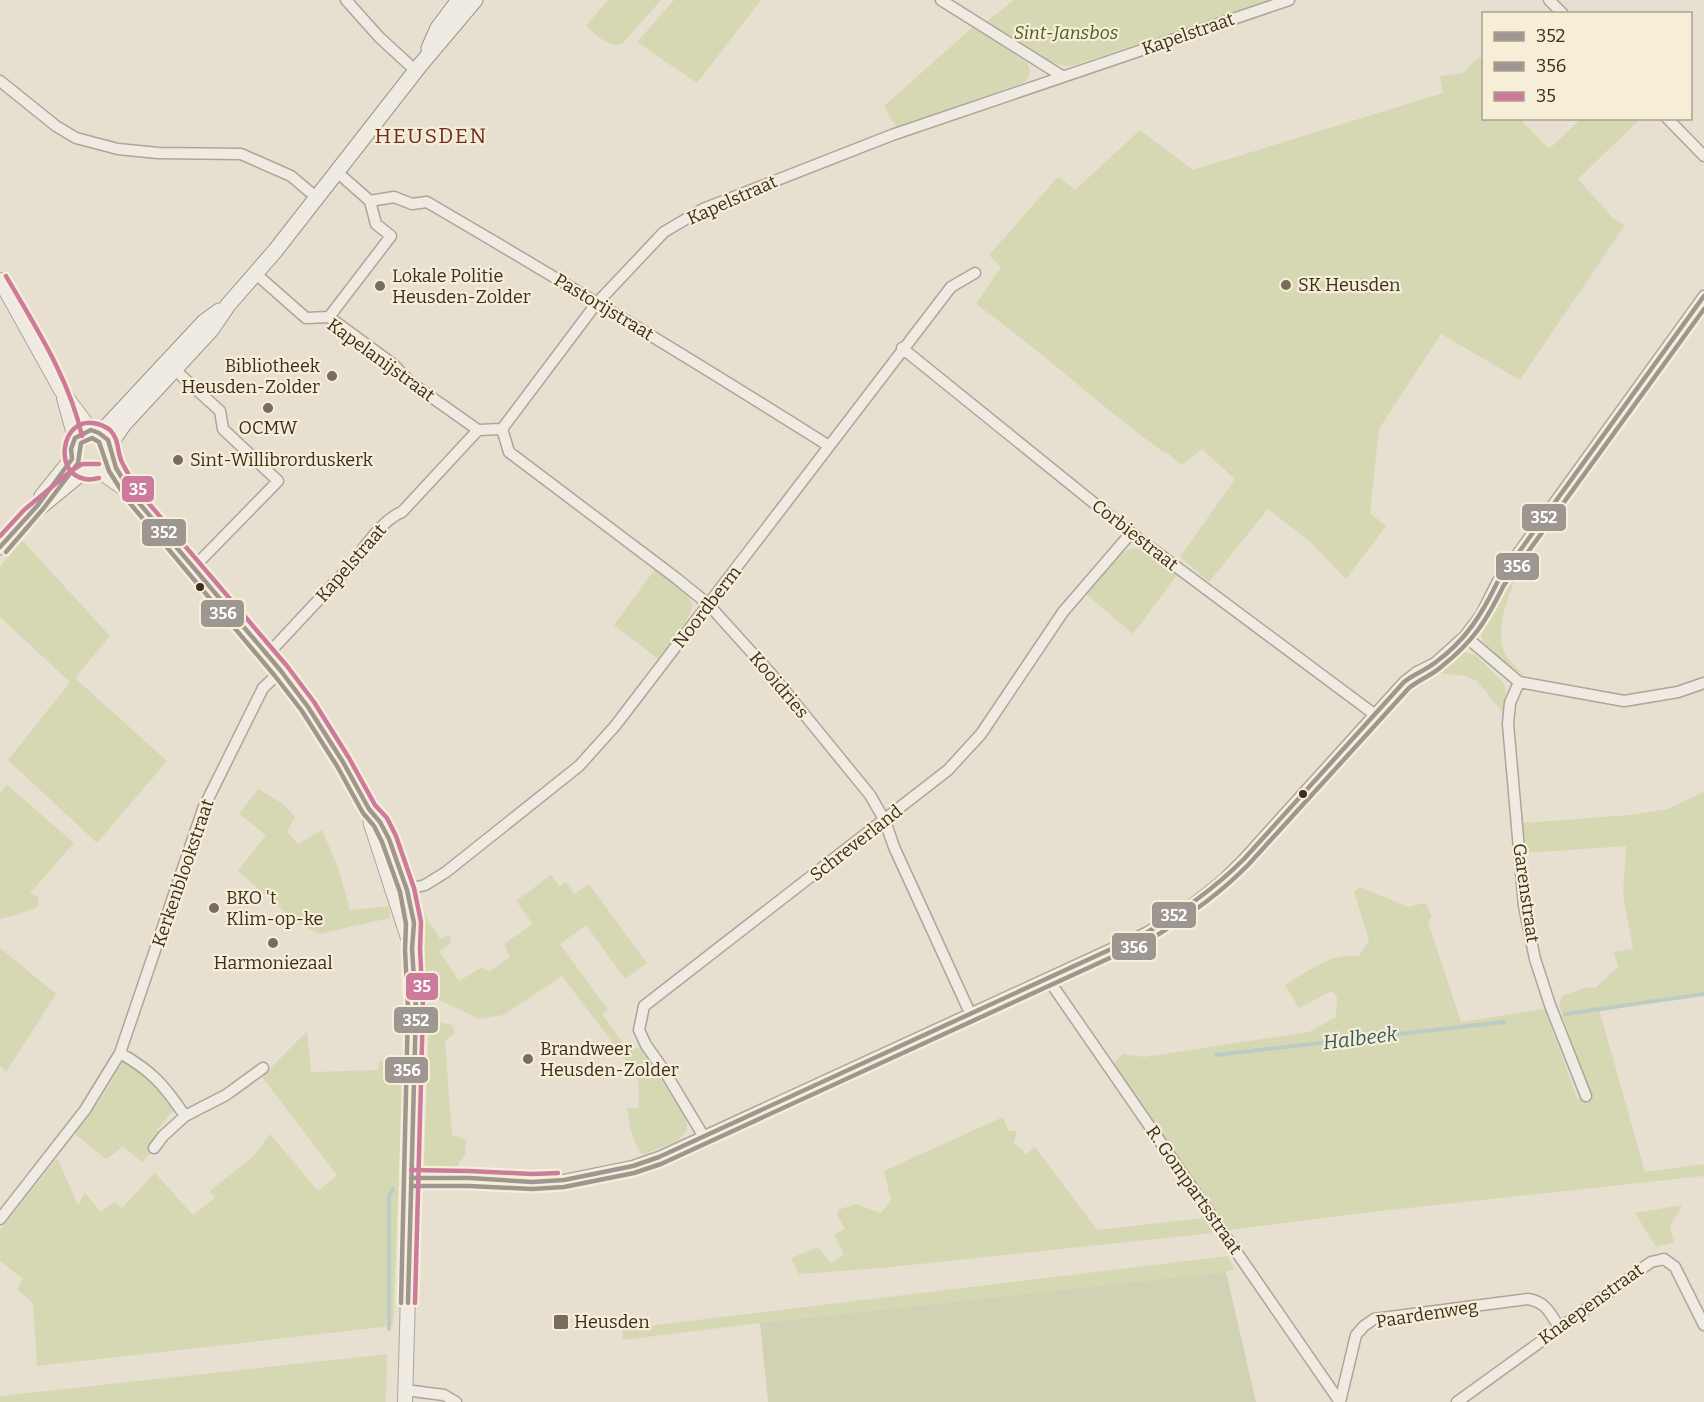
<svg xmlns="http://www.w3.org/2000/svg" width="1704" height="1402" font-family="Bitter,serif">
  <rect width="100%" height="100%" fill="#e7e0d1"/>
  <path fill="#d6d7b3" d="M608,0H661L623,43C608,48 598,36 586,26Z
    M674,0H761L697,83L637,42Z
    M1014,0H1272L1068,67L1044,60L986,22Z
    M973,27L1026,62C1031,69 1031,75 1025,82L896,127L884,106Z
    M1479,57L1483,61L1484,118L1520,119L1549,149L1581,119H1640L1578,179L1613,218L1625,225L1520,380L1441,334L1379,429L1370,513L1386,526L1346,579L1308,540L1268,509L1209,582L1180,557L1235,479L1202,449L1182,465L1166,452L1162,451C1098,404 1040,350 976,304L1001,267L989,255L1058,177L1075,190L1140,130L1193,170L1443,93L1440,76L1463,73Z
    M22,540L110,636L75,678L167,761L97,843L8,760L70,682L0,617V567Z
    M1134,548L1140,549L1177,575L1133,634L1086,594L1123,552Z
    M655,569C665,576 690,592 692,604C694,615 665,649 658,659L614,625Z
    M1518,569C1511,596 1489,633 1509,660C1514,666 1521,671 1526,676C1514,669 1476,647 1482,631C1483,625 1489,620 1492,614C1501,599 1508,583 1518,569Z
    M1462,651L1475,655L1504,683L1506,693L1503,713L1477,681L1466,676L1437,673L1416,687H1409Z
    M7,785L74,843L30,893L38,897L39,906L20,914L0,919V793Z
    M258,789L283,804L295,817L287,832L298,844L322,830L339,870L350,910L389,906L390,918L319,934L295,921L238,871L266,835L239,814Z
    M1704,792V994L1599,1009L1645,1172L1704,1164V1176L1371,1212L1229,1230L1113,1064L1123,1054L1144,1057L1309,1032L1336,1017L1337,996L1332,991L1299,1008L1285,985C1309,971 1331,952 1359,956L1369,940L1354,892L1360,887L1408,907L1425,903L1432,916L1428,922L1461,1022L1545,1009L1577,1098L1591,1097L1559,1006L1562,996L1588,987L1595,988L1618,967L1614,952L1633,949L1623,894L1626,846L1526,853L1523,823L1629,815L1667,809Z
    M551,875L559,886L566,882L574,894L589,884L647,963L625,979L586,925L560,944L608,1010L602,1014L628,1050L640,1047L687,1119V1130L677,1141L645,1154H642C631,1141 630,1124 627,1108H639L638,1081L622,1055L562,976L503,1015L479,1019L427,994L421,916L424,914L440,939L448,935L451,939L450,944L439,951L459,981L482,967L489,972L510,957L504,944L533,924L516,901Z
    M0,948L56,994L6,1072L0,1065Z
    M435,1021L452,1025L455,1033L445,1041L452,1135L466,1140L465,1155L453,1172L429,1168L424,1164L429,1023Z
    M307,1031L311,1072L378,1070L379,1061H403L393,1326L37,1366L33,1303L17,1289L23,1279L0,1261V1230L57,1158L78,1205L85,1193L101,1212L114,1202L122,1208L155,1173L193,1215L215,1198L210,1191L253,1157L270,1134L318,1191L337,1175L262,1077Z
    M129,1051L183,1099L157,1130L165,1138L142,1162L123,1147L106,1159L75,1134L101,1099Z
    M1003,1117L1008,1131H1017L1014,1143L1026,1154L1035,1147L1097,1230L1204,1218L1213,1233L882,1268L799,1274L791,1258L818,1247L831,1263L844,1254L834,1235L845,1229L837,1215L838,1210L856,1204L881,1213L891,1200L884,1171Z
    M1682,1205L1670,1227L1674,1242L1656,1247L1635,1213Z
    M1228,1256L1235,1269L1226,1272L760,1323L623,1340L622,1329Z
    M387,1354L386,1402H0V1396Z"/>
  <path fill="#d1d1b3" d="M1226,1272L1256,1402H768L760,1323Z"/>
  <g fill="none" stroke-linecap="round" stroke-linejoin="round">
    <path stroke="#bcccc2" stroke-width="4" d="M1565,1014L1704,994
      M1216,1055L1504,1022
      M389,1329V1196L393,1189"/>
    <g stroke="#ada599" stroke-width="13">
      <path id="minor" d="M346,0L379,37L416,71
        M941,0L1062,76
        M1549,0L1563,14
        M0,81L56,126L76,138L118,149L158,153L241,154L291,176L317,198
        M1667,118L1704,156
        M370,201L394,197L412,204L427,202C562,281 696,362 829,446
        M256,274L306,318L329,317L393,364L410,382L478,430
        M329,317L391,236L376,224L370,201L337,172
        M902,348L1131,533L1374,714
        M175,370L220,411L223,429L278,481L194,567
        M502,429L596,304L664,232L703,209L892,135L1289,0
        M502,429L509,452L676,578L708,604L773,676L870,795L885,821L894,847L970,1013
        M1465,636L1519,682L1624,701L1678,692L1704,683
        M267,655L354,562C364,546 385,518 402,512L478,430L502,429
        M1519,682L1510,703L1508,724L1524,906L1535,959L1550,1005L1586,1096
        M401,891L425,885L446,872L579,766L615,726L951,287L975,273
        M1048,979L1340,1402
        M120,1053C152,1071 164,1085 185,1116L226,1095L263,1068
        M704,1137L665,1072L646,1045L639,1030L644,1006L948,770L981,734L1063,612L1131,533
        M154,1148L163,1136L185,1116
        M411,1178H469L532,1182L564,1180L633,1166L659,1157L1146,933L1189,907L1223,880L1244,859L1404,682L1417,672L1435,663L1465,636L1481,615L1498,581L1704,296
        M0,1219L85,1110L120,1053L203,809L263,688L281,671
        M405,1390L444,1395L456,1402
        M1340,1402L1356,1335L1364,1326L1374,1319L1528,1299C1546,1302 1550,1313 1559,1327
        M1457,1402L1651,1262L1664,1259L1675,1267L1704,1325"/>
    </g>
    <g stroke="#ada599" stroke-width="16">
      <path id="tertiary" d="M0,280L61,390L91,430
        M64,398L75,438
        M111,457L134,497L281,671L308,707L343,762L369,809L380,822L389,839L407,890L414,923L412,949L416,1008L405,1402
        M99,471L126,490
        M369,809L371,824L410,944"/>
    </g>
    <g stroke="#9c958a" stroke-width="17">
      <path id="secondary" d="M429,48L438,28L459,0
        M71 451a20 20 0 1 1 40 0a20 20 0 1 1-40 0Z
        M99,432L107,426L204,322L219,311
        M110,444L124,424L211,330L228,305L275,251L421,64L475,0
        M42,496L72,459
        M0,547L29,516L84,471"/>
    </g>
    <use href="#minor" stroke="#efebe3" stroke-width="10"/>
    <use href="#tertiary" stroke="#efebe3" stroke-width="14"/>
    <use href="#secondary" stroke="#efebe3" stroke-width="15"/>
    <g stroke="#f7eed8" stroke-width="9">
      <path id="bus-1" d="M0,547L38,505L72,459L71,449L75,438L91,430L99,433L108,440L116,468L134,497L281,671L308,707L343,762L369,809L380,822L389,839L407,890L414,923L412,949L416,1008L408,1303
        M411,1178H469L532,1182L564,1180L633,1166L659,1157L1146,933C1182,911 1214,889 1244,859L1404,682C1414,674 1426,670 1436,662C1466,640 1482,614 1498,581L1704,296"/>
    </g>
    <g stroke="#f7eed8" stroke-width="9">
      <path id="bus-2" d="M6,552L43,509L78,463L81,443L92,438L99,442L109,471L128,501L275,676L302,711L337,766L363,813L374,826L382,842L400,892L406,924L405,950L408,1008L401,1303
        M411,1186H469L532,1189L564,1187L634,1173L661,1164L1149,940C1186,918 1219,895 1249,864L1409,688C1419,680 1432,675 1441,667C1474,641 1486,621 1504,585L1704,309"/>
    </g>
    <g stroke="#f7eed8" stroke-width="9">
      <path id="bus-3" d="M6,276C36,328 69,378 82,436
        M99,478C95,479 90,480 85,479C53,474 61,418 93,423C100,424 105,426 110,430C119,439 117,450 121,460C126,472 134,482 140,493L287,666L314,702L349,758L375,805L387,818L396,836L414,888L421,922L420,949L423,1008L415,1303
        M0,536L24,510L71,471L82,464H99
        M411,1170L469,1171L532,1174L558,1173"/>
    </g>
    <use href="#bus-1" stroke="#9e9690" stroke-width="4.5"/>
    <use href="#bus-2" stroke="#9e9690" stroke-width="4.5"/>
    <use href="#bus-3" stroke="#cc7b9c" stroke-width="4.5"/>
  </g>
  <g fill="#786c5e" stroke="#f7eed8" stroke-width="2">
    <circle cx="1286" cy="285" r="6"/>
    <circle cx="380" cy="286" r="6"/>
    <circle cx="332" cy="376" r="6"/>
    <circle cx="268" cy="408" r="6"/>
    <circle cx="178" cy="460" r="6"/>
    <circle cx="214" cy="908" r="6"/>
    <circle cx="273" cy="943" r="6"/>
    <circle cx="528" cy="1059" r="6"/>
    <rect x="553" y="1314" width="16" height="16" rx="3"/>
  </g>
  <g fill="#3d2e20" stroke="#f7eed8" stroke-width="2">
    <circle cx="200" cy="587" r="5"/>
    <circle cx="1303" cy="794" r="5"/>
  </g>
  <g text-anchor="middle" stroke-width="4.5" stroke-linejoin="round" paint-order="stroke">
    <g font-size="18" font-style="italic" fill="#4d5a26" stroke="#f7eed8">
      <text x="1066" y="39">Sint-Jansbos</text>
    </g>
    <g font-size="18" fill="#3d2e20" stroke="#f7eed8">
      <text transform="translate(1188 34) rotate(-19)" y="6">Kapelstraat</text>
      <text transform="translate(732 200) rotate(-24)" y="6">Kapelstraat</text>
      <text transform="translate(604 307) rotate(31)" y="6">Pastorijstraat</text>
      <text transform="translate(381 360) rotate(36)" y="6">Kapelanijstraat</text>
      <text transform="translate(1135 535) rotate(38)" y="6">Corbiestraat</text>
      <text transform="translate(351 563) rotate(-49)" y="6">Kapelstraat</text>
      <text transform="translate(707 607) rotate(-52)" y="6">Noordberm</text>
      <text transform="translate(779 685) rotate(50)" y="6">Kooidries</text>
      <text transform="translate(856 843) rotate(-38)" y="6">Schreverland</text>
      <text transform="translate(183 873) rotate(-71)" y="6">Kerkenblookstraat</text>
      <text transform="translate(1526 893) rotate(82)" y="6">Garenstraat</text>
      <text transform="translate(1194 1190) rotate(55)" y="6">R. Gompartsstraat</text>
      <text transform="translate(1591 1304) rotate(-36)" y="6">Knaepenstraat</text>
      <text transform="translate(1427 1314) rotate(-9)" y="6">Paardenweg</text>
    </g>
    <g font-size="18" fill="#3d2e20" stroke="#f7eed8" text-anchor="start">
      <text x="392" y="282">Lokale Politie<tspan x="392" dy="21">Heusden-Zolder</tspan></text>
      <text x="1298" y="291">SK Heusden</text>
      <text x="320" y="372" text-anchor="end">Bibliotheek<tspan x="320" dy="21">Heusden-Zolder</tspan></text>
      <text x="268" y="434" text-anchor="middle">OCMW</text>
      <text x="190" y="466">Sint-Willibrorduskerk</text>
      <text x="226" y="904">BKO 't<tspan x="226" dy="21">Klim-op-ke</tspan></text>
      <text x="273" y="969" text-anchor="middle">Harmoniezaal</text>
      <text x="540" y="1055">Brandweer<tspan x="540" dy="21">Heusden-Zolder</tspan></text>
      <text x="574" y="1328">Heusden</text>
    </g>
    <g font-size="20" font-style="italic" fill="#2f5d5a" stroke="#f7eed8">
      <text transform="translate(1360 1038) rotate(-7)" y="7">Halbeek</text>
    </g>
    <g font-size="21" letter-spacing="1.5" fill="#6b2e1e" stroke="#f7eed8">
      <text x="431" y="143">HEUSDEN</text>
    </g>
  </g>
  <g stroke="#f7eed8" stroke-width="2">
    <rect x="121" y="475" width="34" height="28" rx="6" fill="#cc7b9c"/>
    <rect x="1521" y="503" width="46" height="29" rx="6" fill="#9e9690"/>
    <rect x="141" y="518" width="46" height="29" rx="6" fill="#9e9690"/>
    <rect x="1495" y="552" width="45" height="29" rx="6" fill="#9e9690"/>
    <rect x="200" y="599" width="45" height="29" rx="6" fill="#9e9690"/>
    <rect x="1151" y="901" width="46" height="28" rx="6" fill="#9e9690"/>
    <rect x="1111" y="932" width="46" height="29" rx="6" fill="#9e9690"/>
    <rect x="405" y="972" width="34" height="29" rx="6" fill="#cc7b9c"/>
    <rect x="393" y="1006" width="46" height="28" rx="6" fill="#9e9690"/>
    <rect x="384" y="1056" width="45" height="28" rx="6" fill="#9e9690"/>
  </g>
  <g font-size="16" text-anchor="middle" font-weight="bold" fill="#fff">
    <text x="138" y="495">35</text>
    <text x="1544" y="523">352</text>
    <text x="164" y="538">352</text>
    <text x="1517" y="572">356</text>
    <text x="223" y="619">356</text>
    <text x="1174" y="921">352</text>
    <text x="1134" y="953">356</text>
    <text x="422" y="992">35</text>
    <text x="416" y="1026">352</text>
    <text x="407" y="1076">356</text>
  </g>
  <rect x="1482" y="12" width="210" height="108" fill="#f7eed8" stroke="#ada18e" stroke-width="1.5"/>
  <rect x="1494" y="32" width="30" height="9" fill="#9e9690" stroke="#ada18e" stroke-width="1.5"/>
  <text x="1536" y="42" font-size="18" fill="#3d2e20">352</text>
  <rect x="1494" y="62" width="30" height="9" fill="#9e9690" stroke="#ada18e" stroke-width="1.5"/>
  <text x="1536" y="72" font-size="18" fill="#3d2e20">356</text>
  <rect x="1494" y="92" width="30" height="9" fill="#cc7b9c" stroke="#ada18e" stroke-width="1.5"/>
  <text x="1536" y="102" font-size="18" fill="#3d2e20">35</text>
</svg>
